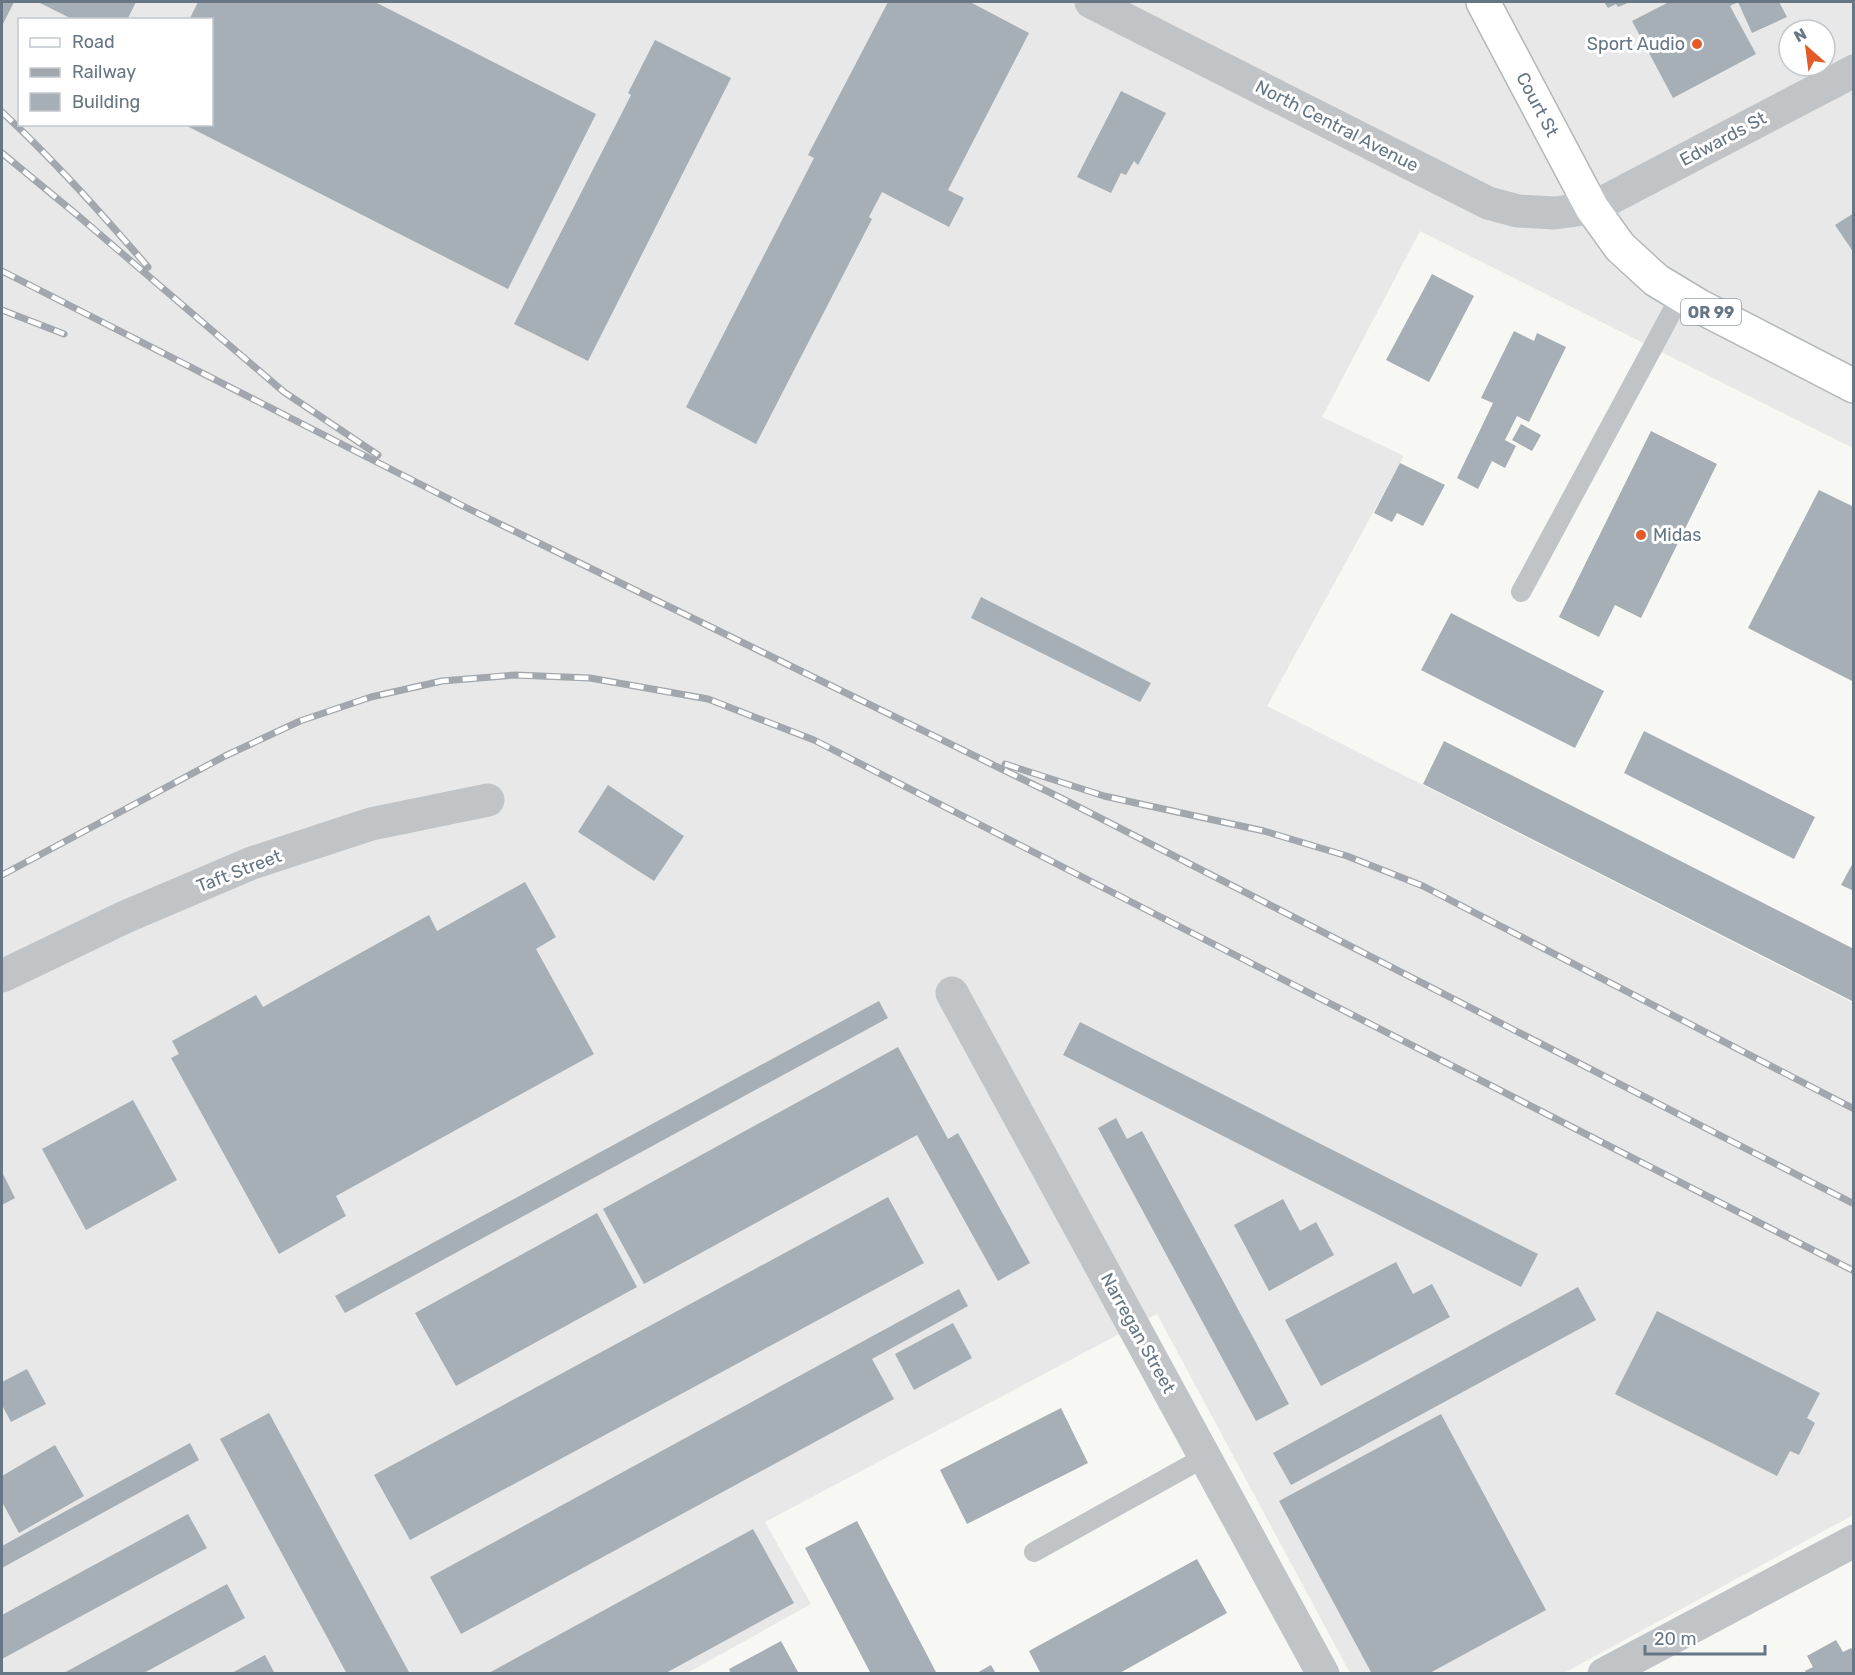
<svg xmlns="http://www.w3.org/2000/svg" width="1855" height="1675" font-family="Rubik,sans-serif">
  <rect width="100%" height="100%" fill="#f7f7f3"/>
  <path fill="#e7e8e7" fill-rule="evenodd" d="M2,2H1853V448L1420,231L1322,417L1404,456L1267,706L1853,1003V1515L1564,1673H1350L1157,1314L765,1522L811,1604L687,1673L2,1674ZM20,20H212V124H20ZM1789,30H1825V66H1789Z"/>
  <path fill="#a6afb5" d="M2,2H14L2,26Z
    M38,2H136L127,20H74Z
    M198,2H375L596,114L508,289L183,124H212V20H189Z
    M888,2H970L1029,33L948,190L964,198L949,227L882,192L869,217L872,219L756,444L686,407L814,158L808,155Z
    M1604,2H1630L1618,7L1616,4L1608,8Z
    M1669,2H1779L1787,17L1752,33L1738,2L1730,6L1756,54L1673,98L1632,21Z
    M655,40L731,78L588,361L514,324L628,101L631,95L628,93Z
    M1121,91L1166,113L1138,165L1134,161L1126,175L1121,173L1111,193L1077,177Z
    M1854,213V253L1835,225Z
    M1432,274L1474,296L1429,382L1386,360Z
    M1514,331L1534,341L1537,333L1566,347L1529,422L1517,416L1505,440L1516,446L1505,468L1492,461L1478,489L1457,478L1493,403L1481,398Z
    M1521,424L1541,435L1532,451L1512,440Z
    M1651,431L1717,464L1641,618L1615,605L1599,637L1559,617Z
    M1400,463L1445,485L1423,526L1397,513L1392,522L1374,513Z
    M1819,490L1854,507V682L1748,628Z
    M981,597L1151,683L1140,702L971,618Z
    M1451,613L1604,691L1575,748L1421,670Z
    M1644,731L1815,817L1794,859L1624,773Z
    M1444,741L1854,949V1002L1423,784Z
    M608,785L684,836L654,881L578,832Z
    M1854,861V891L1841,885Z
    M525,882L556,937L536,949L594,1054L336,1196L346,1216L279,1254L171,1058L179,1054L172,1041L256,995L263,1007L429,915L437,931Z
    M879,1001L888,1018L345,1313L335,1296Z
    M1080,1022L1538,1254L1521,1287L1063,1055Z
    M898,1047L948,1139L958,1133L1030,1263L998,1281L917,1135L644,1284L603,1209Z
    M133,1100L177,1180L86,1230L42,1149Z
    M1116,1118L1127,1139L1142,1131L1289,1404L1256,1421L1098,1128Z
    M2,1172L15,1198L2,1205Z
    M888,1197L924,1263L410,1540L374,1475Z
    M1283,1199L1300,1231L1316,1222L1334,1255L1269,1291L1234,1225Z
    M597,1213L637,1287L456,1386L415,1313Z
    M1396,1262L1413,1294L1432,1284L1450,1317L1321,1386L1285,1320Z
    M1578,1287L1596,1320L1291,1485L1273,1453Z
    M959,1289L968,1306L872,1359L894,1399L461,1634L430,1577Z
    M1657,1311L1820,1393L1807,1418L1815,1423L1799,1455L1790,1451L1777,1476L1615,1394Z
    M953,1323L972,1358L914,1390L895,1354Z
    M27,1369L46,1404L11,1422L2,1405V1382Z
    M1061,1408L1088,1463L967,1524L940,1470Z
    M269,1413L410,1674H347L220,1439Z
    M1441,1414L1546,1610L1428,1674H1372L1279,1501Z
    M190,1443L199,1460L2,1568V1546Z
    M55,1445L84,1496L19,1533L2,1502V1476Z
    M188,1514L207,1548L2,1659V1615Z
    M857,1521L937,1674H871L805,1548Z
    M753,1529L794,1603L664,1674H487Z
    M1197,1559L1227,1613L1118,1674H1041L1029,1651Z
    M227,1584L245,1618L142,1674H62Z
    M1836,1640L1843,1652L1851,1648L1854,1653V1674H1807L1805,1671L1813,1667L1807,1656Z
    M781,1641L799,1674H731L729,1669Z
    M265,1655L275,1674H230Z
    M991,1665L996,1674H975Z"/>
  <g fill="none" stroke-linecap="round" stroke-linejoin="round">
    <g stroke="#b3b8bb" stroke-width="36">
      <g id="primary">
        <path id="s1" d="M1483,2L1592,208L1620,247L1656,280L1699,306L1854,386"/>
      </g>
    </g>
    <path stroke="#c0c4c7" stroke-width="20" d="M1521,592L1681,295
      M1034,1552L1205,1457"/>
    <path stroke="#c0c4c7" stroke-width="33" d="M2,976L125,917L252,863L371,824L488,800
      M952,993L1323,1674
      M1604,1674L1854,1541"/>
    <path stroke="#c0c4c7" stroke-width="33" d="M1091,2L1488,203L1518,211L1554,213L1592,208L1854,71"/>
    <use href="#primary" stroke="#fff" stroke-width="33"/>
    <g stroke="#a1a7ad" stroke-width="7">
      <path id="rail" d="M2,112C54,160 101,213 148,267
        M2,153L76,214L284,392L378,455
        M2,271L467,508L1059,797L1854,1204
        M2,310L64,334
        M1005,764L1104,796L1264,831L1347,856L1423,886L1854,1109
        M2,875L225,756L300,721L371,697L442,681L515,675L590,678L708,699L814,740L1854,1271"/>
    </g>
    <use href="#rail" stroke="#fff" stroke-width="4.5" stroke-dasharray="14" stroke-linecap="butt"/>
  </g>
  <g fill="#e35b28" stroke="#fff" stroke-width="2">
    <circle cx="1697" cy="44" r="6"/>
    <circle cx="1641" cy="535" r="6"/>
  </g>
  <g text-anchor="middle" stroke-width="6" stroke-linejoin="round" paint-order="stroke">
    <rect fill="#fff" stroke="#949fa9" stroke-width="1.5" x="1681" y="299" width="60" height="26" rx="4.5"/>
    <g font-size="16" font-weight="bold" fill="#667684">
      <text x="1711" y="318">OR 99</text>
    </g>
    <g font-size="18" fill="#667684" stroke="#fff" text-anchor="end">
      <text x="1685" y="50">Sport Audio</text>
      <text x="1653" y="541" text-anchor="start">Midas</text>
    </g>
    <g font-size="18" fill="#667684" stroke="#fff">
      <text dy="6" stroke="none"><textPath href="#s1" startOffset="116">Court St</textPath></text>
      <text transform="translate(1337 126) rotate(27)" y="6">North Central Avenue</text>
      <text transform="translate(1723 139) rotate(-28)" y="6">Edwards St</text>
      <text transform="translate(239 871) rotate(-21)" y="6">Taft Street</text>
      <text transform="translate(1138 1333) rotate(61)" y="6">Narregan Street</text>
    </g>
  </g>
  <rect width="1855" height="1675" fill="none" stroke="#667684" stroke-width="6"/>
  <rect x="18" y="18" width="195" height="108" fill="#ffffff" stroke="#c2c8ce" stroke-width="1.5"/>
  <rect x="30" y="38" width="30" height="9" fill="#ffffff" stroke="#c2c8ce" stroke-width="1.5"/>
  <text x="72" y="48" font-size="18" fill="#667684">Road</text>
  <rect x="30" y="68" width="30" height="9" fill="#a1a7ad" stroke="#c2c8ce" stroke-width="1.5"/>
  <text x="72" y="78" font-size="18" fill="#667684">Railway</text>
  <rect x="30" y="93" width="30" height="18" fill="#a6afb5" stroke="#c2c8ce" stroke-width="1.5"/>
  <text x="72" y="108" font-size="18" fill="#667684">Building</text>
  <g transform="translate(1807 48) rotate(332)"><circle r="28" fill="#ffffff" stroke="#c2c8ce" stroke-width="1.5"/>
  <path d="M0-4.5L10 22L0 15L-10 22Z" fill="#e35b28"/>
  <text y="-9" font-size="16" font-weight="bold" text-anchor="middle" fill="#667684">N</text>
  </g>
  <path d="M1645 1645v9h120v-9" fill="none" stroke="#667684" stroke-width="3"/>
  <text x="1654" y="1645" font-size="18" fill="#667684" stroke="#ffffff" stroke-width="4.5" paint-order="stroke">20 m</text>
</svg>
